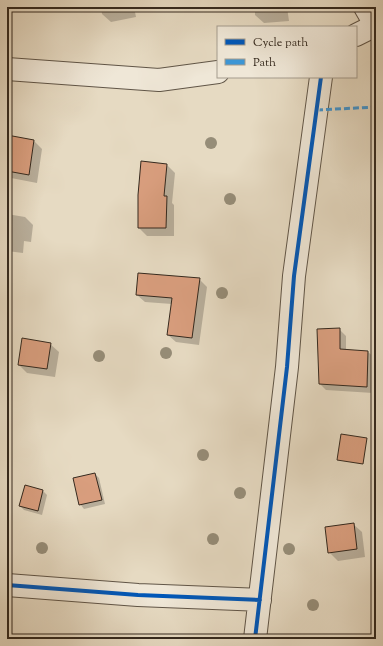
<svg xmlns="http://www.w3.org/2000/svg" width="383" height="646" font-family="'Sorts Mill Goudy',serif">
  <rect width="100%" height="100%" fill="#e6dac2"/>
  <filter id="stains"><feTurbulence type="fractalNoise" baseFrequency=".005" numOctaves="4"/><feColorMatrix values="0 0 0 0 .2 0 0 0 0 .09 0 0 0 0 .02 0 0 0 .5 -.17"/></filter>
  <radialGradient id="worn" r=".72"><stop offset=".6" stop-color="#630" stop-opacity="0"/><stop offset="1" stop-color="#630" stop-opacity=".3"/></radialGradient>
  <path fill="#0003" d="M101,7H134L136,17L111,22L102,14Z
    M255,7H287L289,21L264,23L255,15Z
    M8,136L34,141L42,149L37,183L11,178L7,174Z
    M167,165L175,173L172,203L174,205V236H147L139,228Z
    M7,214L25,217L33,225L31,242L24,241L23,253L7,251Z
    M199,279L207,287L199,345L176,342L168,335L172,304L145,302L137,295Z
    M339,329L346,336V350L368,352L375,358L373,393L326,390L320,384Z
    M50,344L59,352L55,377L27,373L19,365Z
    M95,474L99,478L105,504L84,509L80,504Z
    M25,486L43,491L47,495L42,515L24,510L20,506Z
    M353,524L362,532L365,557L338,561L329,552Z"/>
  <path fill="#d99e7e" stroke="#34291e" d="M7,135L34,140L29,175L7,171Z
    M141,161L167,164L164,196H167L166,228H138V195Z
    M138,273L200,278L192,338L167,335L172,298L136,295Z
    M340,328V349L368,351L367,387L319,384L317,329Z
    M22,338L51,343L47,369L18,365Z
    M341,434L367,438L363,464L337,460Z
    M95,473L102,500L79,505L73,478Z
    M25,485L43,490L38,511L19,506Z
    M354,523L357,549L328,553L325,527Z"/>
  <g fill="none" stroke-linecap="round" stroke-linejoin="round">
    <g stroke="#605547" stroke-width="24">
      <path id="minor" d="M365,7L376,26
        M356,35L376,25
        M7,69L159,80L218,72
        M7,585L138,595L260,600
        M255,639L287,367L294,276L321,77"/>
    </g>
    <use href="#minor" stroke="#efe7d7" stroke-width="22"/>
    <path stroke="#3d96d5" stroke-width="3" stroke-dasharray="6 3" stroke-linecap="butt" d="M317,110L376,107"/>
    <g stroke="#efe7d7" stroke-width="6">
      <path id="cycleway" d="M7,585L138,595L260,600
        M255,639L287,367L294,276L321,77"/>
    </g>
    <use href="#cycleway" stroke="#0057b8" stroke-width="4"/>
  </g>
  <g fill="#968d78">
    <circle cx="211" cy="143" r="6"/>
    <circle cx="230" cy="199" r="6"/>
    <circle cx="222" cy="293" r="6"/>
    <circle cx="166" cy="353" r="6"/>
    <circle cx="99" cy="356" r="6"/>
    <circle cx="203" cy="455" r="6"/>
    <circle cx="240" cy="493" r="6"/>
    <circle cx="213" cy="539" r="6"/>
    <circle cx="42" cy="548" r="6"/>
    <circle cx="289" cy="549" r="6"/>
    <circle cx="313" cy="605" r="6"/>
  </g>
  <rect width="383" height="646" fill="none" stroke="#e6dac2" stroke-width="24"/>
  <rect x="8" y="8" width="367" height="630" fill="none" stroke="#34291e" stroke-width="2"/>
  <rect x="12" y="12" width="359" height="622" fill="none" stroke="#34291e"/>
  <rect x="217" y="26" width="140" height="52" fill="#efe7d7" stroke="#a49b8d"/>
  <rect x="225" y="39" width="20" height="6" fill="#0057b8" stroke="#a49b8d"/>
  <text x="253" y="46" font-size="12" fill="#34291e">Cycle path</text>
  <rect x="225" y="59" width="20" height="6" fill="#3d96d5" stroke="#a49b8d"/>
  <text x="253" y="66" font-size="12" fill="#34291e">Path</text>
  <rect width="100%" height="100%" filter="url(#stains)"/>
  <rect width="100%" height="100%" fill="url(#worn)"/>
</svg>
